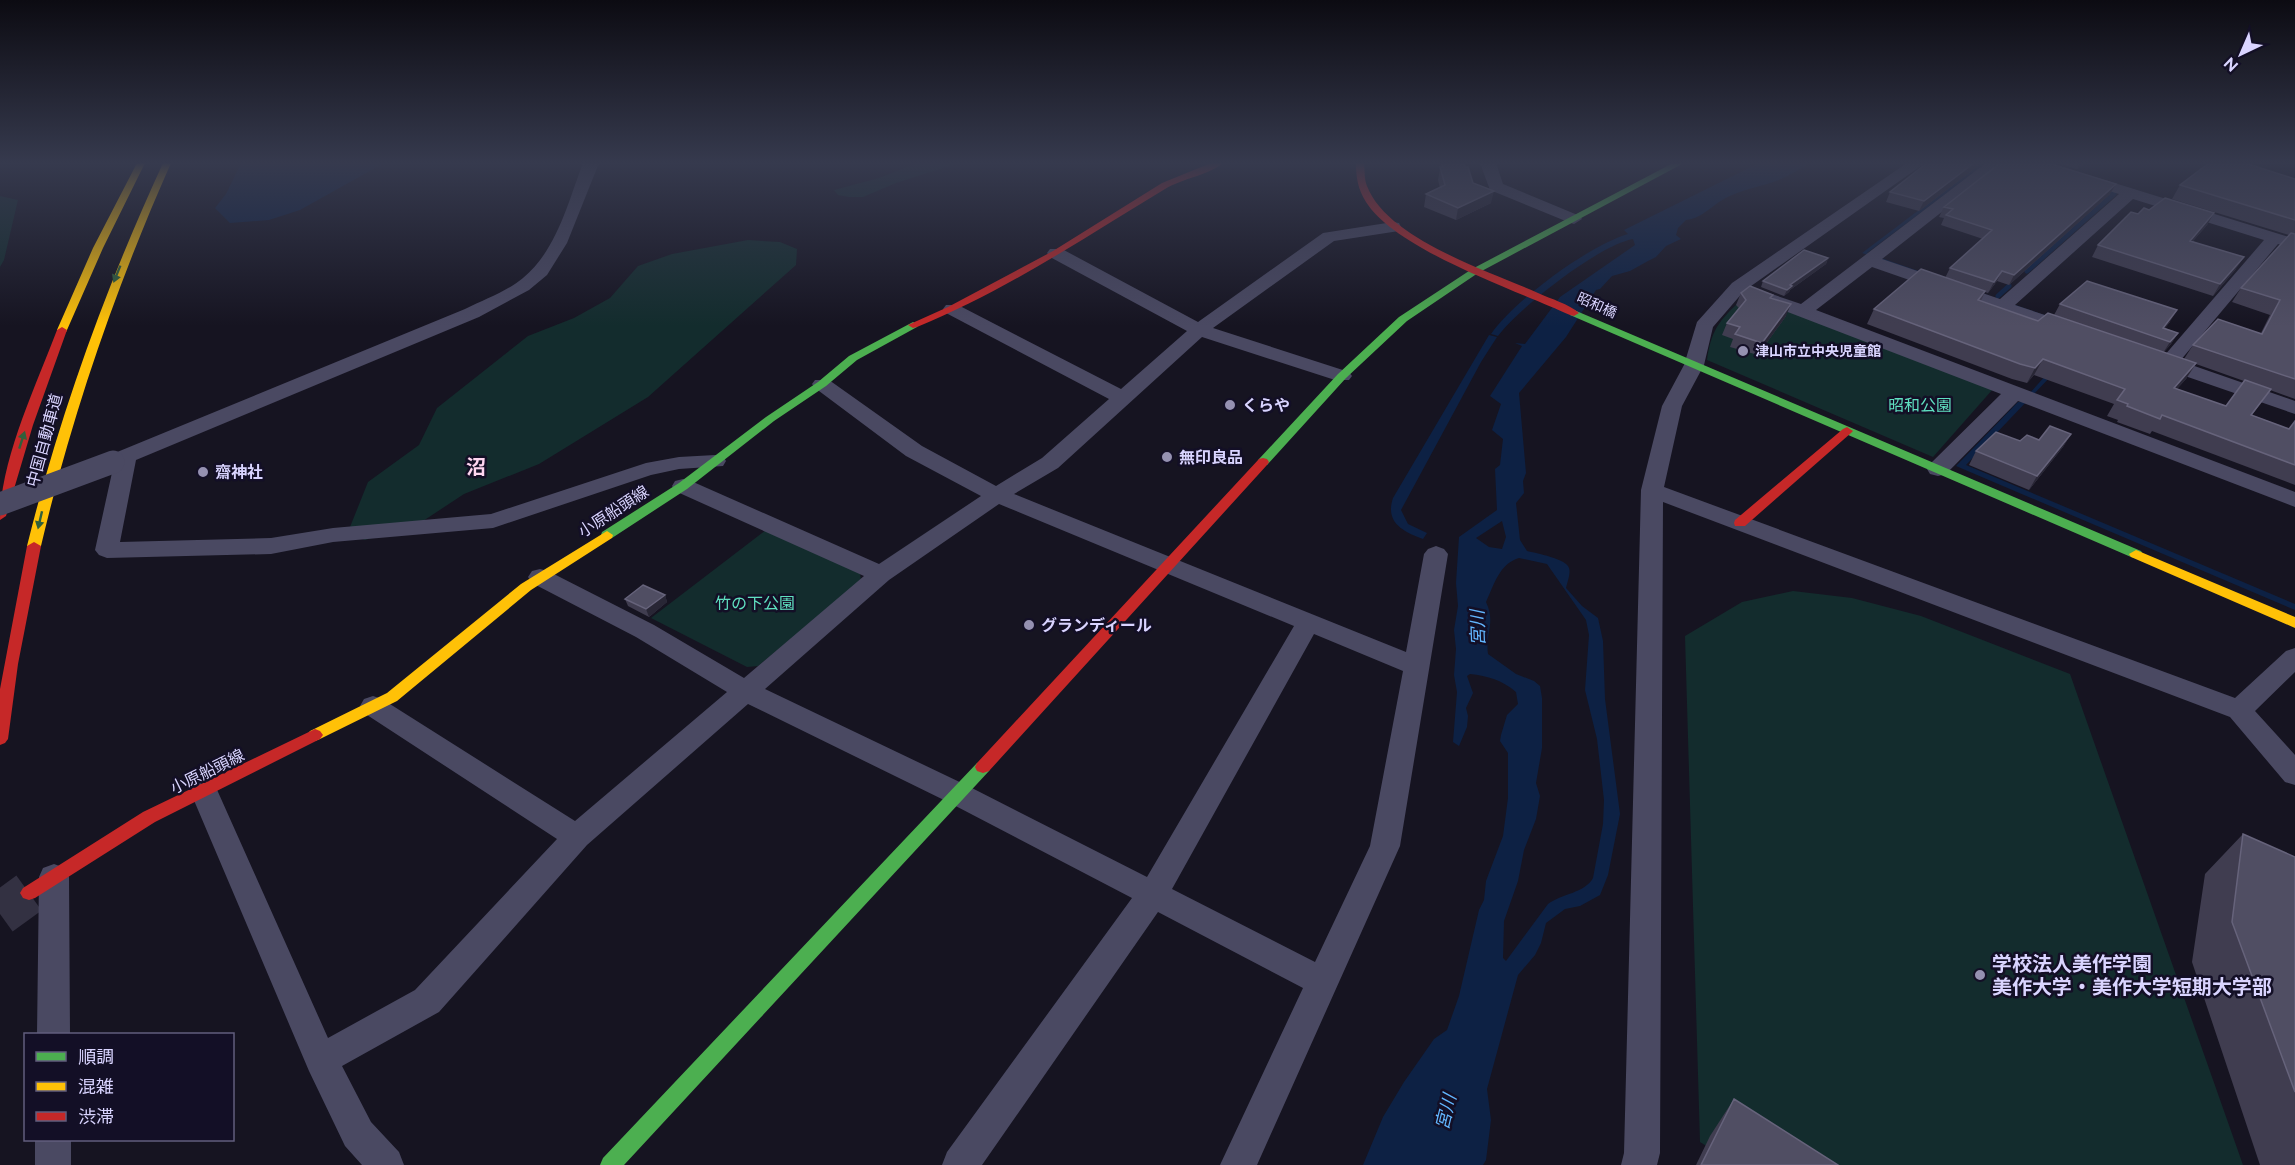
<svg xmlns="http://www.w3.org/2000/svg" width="2295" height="1165" font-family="Raleway,'Noto Sans JP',sans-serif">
  <rect width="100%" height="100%" fill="#161421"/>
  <path fill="#132c2d" d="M917,163H959L896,183L863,197H849L838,195L834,190L879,178Z
    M0,196L18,200L4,260L0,267Z
    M748,240L780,242L797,249L796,265L648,397L539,464L464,494L420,523L365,540L348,532L368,482L419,445L437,408L528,336L574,318L610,298L638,266L672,254Z
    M1746,295L1993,389L1933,457L1707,360C1712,325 1722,319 1746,295Z
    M766,530L860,573L861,581L758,666L747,667L651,618Z
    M1793,591L1852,598L1921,616L2070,674L2243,1165H1737L1700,1142L1685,636L1742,602Z"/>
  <path fill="#0d2144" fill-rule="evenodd" d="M241,163H384L300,210L269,220L230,223L215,208L226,194Z
    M1759,163H1810C1801,168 1791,175 1781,179C1761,187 1736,190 1719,202C1709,209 1699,219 1686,220L1678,228L1676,235L1681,239L1666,246L1656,257L1648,261L1630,271L1612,276L1600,289L1596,290L1566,337L1519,393L1526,473L1523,481L1524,493L1516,503L1520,540L1527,551C1536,553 1567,559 1569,568C1571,573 1567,583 1566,588L1582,606L1598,618L1603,641L1605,699L1620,814L1608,875L1600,895L1580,906L1565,909L1546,923L1541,943L1535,955L1518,975L1487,1089L1491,1120L1486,1160L1483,1165H1363L1383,1117L1404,1082L1434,1039L1447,1030L1459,996L1479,910L1484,900L1486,881L1503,836L1508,798V753L1500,741L1501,735L1507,715L1518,704L1516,692C1502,680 1488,676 1470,674L1467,676L1473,693L1466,708L1468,716L1467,727L1459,746L1453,742L1457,692L1454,675L1456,649L1454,630L1458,606L1456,583L1459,537L1497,510L1495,469L1500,465L1503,439L1492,430L1501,404L1490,396L1522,346L1515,343L1525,344L1560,297L1635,245L1633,239C1599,245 1520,307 1498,336L1491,334C1515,300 1588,246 1628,234L1624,230ZM1502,521L1506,537L1502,549L1489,547L1476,538ZM1519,558L1547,564L1586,620L1589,635L1585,690L1597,739L1604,800L1603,824L1593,878C1585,893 1561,894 1548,904L1506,961L1503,958L1504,921L1518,881L1524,850L1536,819L1540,796L1536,783L1542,748V698L1540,686L1534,681L1516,674L1488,654C1485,633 1496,623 1486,602C1494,585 1499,564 1519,558Z
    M1981,163H1987L1867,253L2093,332L1966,465L2295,604V610L1956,466L2018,402H2022L2085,331L1862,253Z
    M1489,335L1497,337L1481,362L1401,510L1408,524L1427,533L1423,539C1402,531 1385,522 1393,498Z"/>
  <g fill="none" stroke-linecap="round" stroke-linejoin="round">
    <path stroke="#0d2144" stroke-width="5" d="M2027,271L2114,194L2103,189
      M1998,296L2009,286"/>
    <path stroke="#333142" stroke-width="43" stroke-dasharray="43 22" stroke-linecap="butt" d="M0,914L29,893"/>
    <path fill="#4a4962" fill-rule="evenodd" d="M583,163H599L567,243L547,275L529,290L479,317L136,460L120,542L271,538L333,528L491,514L646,463L679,457L715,455L723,456L726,461L723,466L679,469L651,475L493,528L333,542L271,554L107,558L99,555L95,550L113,468L105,467L102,462L105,457L465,309C485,299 506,292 523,278C557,250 568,202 583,163Z
      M1480,163H1496L1503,184L1580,216L1582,219L1574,224L1568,222L1490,190Z
      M1907,163H1925L1744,291L1713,327L1704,365L1682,406L1664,487L2235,698L2286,651L2295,648V672L2255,711L2295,755V785L2285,782L2230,717L1663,502L1660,1153L1657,1165H1621L1624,1153L1641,490L1662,406L1684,365L1697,322L1732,283Z
      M1986,163H2004L1882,259L2000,299L2119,194L2029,166L2026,163H2050L2295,239V249L2278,244L2180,361L2295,401V414L2153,365L2150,361L2153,357L2164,356L2264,240L2133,199L2015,305L2078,326L2080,330L2078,334H2064L1872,267L1816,310L2295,492V507L2018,401L1946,474L1938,476L1930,474L1927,469L1930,464L2001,394L1754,299L1751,295L1754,291L1760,290L1801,304Z
      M1393,222L1399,223L1401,227L1399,231L1334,241L1213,328L1349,372L1352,376L1349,380H1335L1202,337L1058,468L1014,494L1406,652L1424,554L1428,549L1436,546L1444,549L1448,554L1400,846L1257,1165H1220L1303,988L1158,912L982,1165H942L947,1152L1132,898L948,802L748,704L587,845L439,1012L342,1066L371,1122L399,1152L404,1165H362L345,1146L309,1071L190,791L194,783L204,780L214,783L328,1038L415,990L557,839L364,713L360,706L364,699L373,696L382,699L575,821L727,692L636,637L532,583L528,577L532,571L540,569L548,571L654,625L744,678L864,576L675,491L672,486L675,481L683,479L691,481L879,564L981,496L906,456L815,388L812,384L815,380H829L922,446L996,486L1042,458L1109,399L946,313L943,309L946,305H958L1121,389L1187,331L1050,257L1047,253L1050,249H1062L1198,322L1323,233ZM999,504L1294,626L1147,877L968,786L765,689L889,580ZM1314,634L1403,671L1370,846L1315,962L1172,889Z
      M54,864L65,868L69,877L70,1034H37L39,877L43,868Z
      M35,1140H71V1165H35Z"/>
    <path fill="#4caf50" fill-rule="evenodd" d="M1673,163H1684L1478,273L1407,321L1346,378L1267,465H1259L1257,462L1259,459L1338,374L1399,317L1472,269Z
      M1574,310L2141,551L2143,554L2136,558L2131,557L1570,315V311Z
      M913,322L918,325L917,327L857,360L826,386L774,421L687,489L612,538H602L601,535L602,532L679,483L766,417L818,382L849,356Z
      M983,761L989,763L991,767L989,771L624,1165H600L603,1158L977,763Z"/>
    <path fill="#ffc107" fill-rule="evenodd" d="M137,163H145L103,248L67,330L66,332H58L57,330L93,248Z
      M163,163H171C116,287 72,414 41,546L34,550L29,549L27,546C60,413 106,287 163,163Z
      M607,531L613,535L612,538L531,590L397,701L320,739L315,741L310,739L307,735L310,731L387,693L521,584Z
      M2136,550L2295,617V628L2131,557L2129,554Z"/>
    <path fill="#c62828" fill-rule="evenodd" d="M1211,163H1223C1207,176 1183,178 1165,189C1084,238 1005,291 917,327L913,328L908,325L948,307L1053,251L1162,183Z
      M1356,163H1364C1365,170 1364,179 1367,186C1387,239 1489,271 1538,293C1551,299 1569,304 1579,313L1574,316L1570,315C1518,291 1396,250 1366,202C1358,189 1356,178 1356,163Z
      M62,327L67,330L33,425L6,516L0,520C0,460 36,386 57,330Z
      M1847,427L1853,431L1851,433L1745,526H1735L1734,523L1735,520L1843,429Z
      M1263,458L1267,459L1269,462L1267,465L989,771L983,773L977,771L975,767L977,763L1259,459Z
      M34,542L41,546L18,664L8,739L5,743L0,745V689L27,546Z
      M315,729L320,731L323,735L320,739L155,822L35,898L29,900L23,898L20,893L23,888L143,812Z"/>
    <path stroke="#4a4962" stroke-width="23" d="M0,504L113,462"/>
  </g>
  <path fill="#403d50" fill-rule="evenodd" d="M1441,163L1473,183L1491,203L1456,220L1424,207L1426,194L1440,188L1438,180Z
    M1982,163L1919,211L1886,202L1890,192Z
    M2058,163H2087L2077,169Z
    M2289,177L2295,179V399L2270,390L2252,415L2289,429L2295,421V485L2152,431L2150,434L2117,422L2118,420L2107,416L2114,404L2034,375L2027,383L2012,379L1867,324L1874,309L1945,278L1950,268L1983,239L1941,225L1944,218L1939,217L1944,207L2110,194L2009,285L1997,281L1988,293L1985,292L1981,301L2038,321L2054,315L2060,304L2170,322L2165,328L2178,333L2171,344L2164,352L2184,359L2193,345L2261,333L2270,315L2232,302L2241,288L2289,235L2172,199L2180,185ZM2196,364L2244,381L2226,406L2177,389L2186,379Z
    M2214,213L2207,225L2193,241L2236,269L2213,296L2092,257L2098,245L2138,214Z
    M1828,258L1826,264L1790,290L1789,292L1784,296L1761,287L1763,281Z
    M1741,293L1773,295L1772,298L1786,316L1758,355L1730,347L1733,339L1722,335L1727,323L1739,308L1736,305Z
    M2071,434L2063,447L2029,490L1969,465L1976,451L2020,441L2039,440Z
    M665,595L667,602L649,617L628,606L625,599Z
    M2243,834L2295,857V1165H2260L2192,962L2205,874Z
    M1734,1099L1838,1165H1696L1710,1136Z"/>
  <path fill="#282635" d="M1974,163H1982L1919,211L1924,201Z
    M2080,163H2087L2077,169Z
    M2116,184L2110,194L2009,285L2014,275Z
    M1494,191L1491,203L1456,220L1458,208Z
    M2214,213L2207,225L2183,252L2190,241Z
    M2244,257L2236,269L2213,296L2220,284Z
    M1828,258L1826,264L1790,290L1789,292L1784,296L1787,290L1790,285Z
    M2002,271L1997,281L1988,293L1994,282Z
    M1791,304L1786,316L1758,355L1762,343Z
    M2177,310L2170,322L2156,339L2163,328Z
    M2178,333L2171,344L2163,353L2170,342Z
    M2043,359L2034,375L2027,383L2035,368Z
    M2196,363L2186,379L2164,403L2174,388Z
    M2071,434L2063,447L2029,490L2037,476Z
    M665,595L667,602L649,617L646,609Z"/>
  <path fill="#504e63" stroke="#66637b" stroke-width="1.5" d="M1442,163H1464L1465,167H1468L1473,183L1494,191L1458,208L1426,194L1445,185L1440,167H1443Z
    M1927,163H1974L1924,201L1890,192Z
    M2000,163H2048L2116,184L2014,275L2002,271L1994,282L1950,268L1992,230L1946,215L1953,209L1944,207Z
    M2209,163H2245L2295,179V220L2180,185Z
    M2165,198L2214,213L2190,241L2244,257L2220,284L2098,245L2131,212L2138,214L2144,208L2149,210Z
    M2291,233L2295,234V379L2193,345L2218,319L2262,334L2280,300L2241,288Z
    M1804,250L1828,258L1790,285L1792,286L1787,290L1763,281Z
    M1921,269L1985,291L1978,300L2038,321L2048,313L2196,363L2174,388L2226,406L2245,380L2271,389L2251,415L2289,429L2295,421V465L2162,415L2160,419L2127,406L2128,404L2117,400L2125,389L2043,359L2035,368L2020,364L1874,309Z
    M2087,281L2177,310L2163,328L2178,333L2170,342L2060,304Z
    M1750,286L1773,295L1770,298L1791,304L1762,343L1735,334L1740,327L1727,323L1746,300L1741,293Z
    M2050,426L2071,434L2037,476L1976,451L1996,432L2020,441L2027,435L2039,440Z
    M643,585L665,595L646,609L625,599Z
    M2243,834L2295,857V1092L2232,922Z
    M1734,1099L1838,1165H1701Z"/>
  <defs><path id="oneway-solid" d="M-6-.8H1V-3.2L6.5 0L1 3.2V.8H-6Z" transform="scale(1.5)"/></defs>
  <g fill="#305f3b">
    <use href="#oneway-solid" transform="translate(117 274) rotate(112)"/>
    <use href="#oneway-solid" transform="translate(22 440) rotate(-72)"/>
    <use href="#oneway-solid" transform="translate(40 520) rotate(103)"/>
  </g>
  <linearGradient id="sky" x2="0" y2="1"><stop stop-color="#0c0b12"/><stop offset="0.5" stop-color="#363a4e"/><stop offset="1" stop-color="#363a4e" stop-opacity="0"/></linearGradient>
  <rect width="2295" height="326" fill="url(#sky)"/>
  <g fill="#9591b1" stroke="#130f26" stroke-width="2">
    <circle cx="1743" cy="351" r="6"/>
    <circle cx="1230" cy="405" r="6"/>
    <circle cx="1167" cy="457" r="6"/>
    <circle cx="203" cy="472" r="6"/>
    <circle cx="1029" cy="625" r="6"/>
    <circle cx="1980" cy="975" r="6"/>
  </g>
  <g text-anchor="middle" stroke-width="5" stroke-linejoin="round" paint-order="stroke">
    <g font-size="14" fill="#d9d4ff" stroke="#130f26">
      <text transform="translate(1597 305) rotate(24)" y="5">昭和橋</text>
    </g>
    <g font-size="14" font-weight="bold" fill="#d9d4ff" stroke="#130f26" text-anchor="start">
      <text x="1755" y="356">津山市立中央児童館</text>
    </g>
    <g font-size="16" font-weight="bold" fill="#d9d4ff" stroke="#130f26" text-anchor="start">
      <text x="1242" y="411">くらや</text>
      <text x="1179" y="463">無印良品</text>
      <text x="215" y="478">齋神社</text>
      <text x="1041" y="631">グランディール</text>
    </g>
    <g font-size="16" fill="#5fe0c0" stroke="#130f26">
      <text x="1920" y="411">昭和公園</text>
      <text x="755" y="609">竹の下公園</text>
    </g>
    <g font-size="16" fill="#d9d4ff" stroke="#130f26">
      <text transform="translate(44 440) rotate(-75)" y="6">中国自動車道</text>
      <text transform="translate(613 511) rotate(-33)" y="6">小原船頭線</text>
      <text transform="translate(207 771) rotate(-26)" y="6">小原船頭線</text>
    </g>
    <g font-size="18" font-style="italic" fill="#62b6ff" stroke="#130f26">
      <text transform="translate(1478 628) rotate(-92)" y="6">宮川</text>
      <text transform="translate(1446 1112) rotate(-76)" y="6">宮川</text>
    </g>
    <g font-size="20" font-weight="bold" fill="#ffd6f0" stroke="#130f26">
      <text x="476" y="474">沼</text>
    </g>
    <g font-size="20" font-weight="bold" fill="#d9d4ff" stroke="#130f26" text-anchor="start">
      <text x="1992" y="971">学校法人美作学園<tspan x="1992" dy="23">美作大学・美作大学短期大学部</tspan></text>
    </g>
  </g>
  <rect x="24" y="1033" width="210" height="108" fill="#130f26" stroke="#625e7d" stroke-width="1.5"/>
  <rect x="36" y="1052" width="30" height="9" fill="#4caf50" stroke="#625e7d" stroke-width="1.5"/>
  <text x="78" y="1063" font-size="18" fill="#d9d4ff">順調</text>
  <rect x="36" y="1082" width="30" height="9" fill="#ffc107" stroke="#625e7d" stroke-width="1.5"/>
  <text x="78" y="1093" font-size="18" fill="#d9d4ff">混雑</text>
  <rect x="36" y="1112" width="30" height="9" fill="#c62828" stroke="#625e7d" stroke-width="1.5"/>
  <text x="78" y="1123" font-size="18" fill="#d9d4ff">渋滞</text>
  <g transform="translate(2241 54) rotate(224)" stroke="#130f26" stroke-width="4.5" paint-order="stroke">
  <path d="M0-4.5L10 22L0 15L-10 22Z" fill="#d9d4ff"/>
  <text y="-9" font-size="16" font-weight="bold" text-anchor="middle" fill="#d9d4ff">N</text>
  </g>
</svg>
